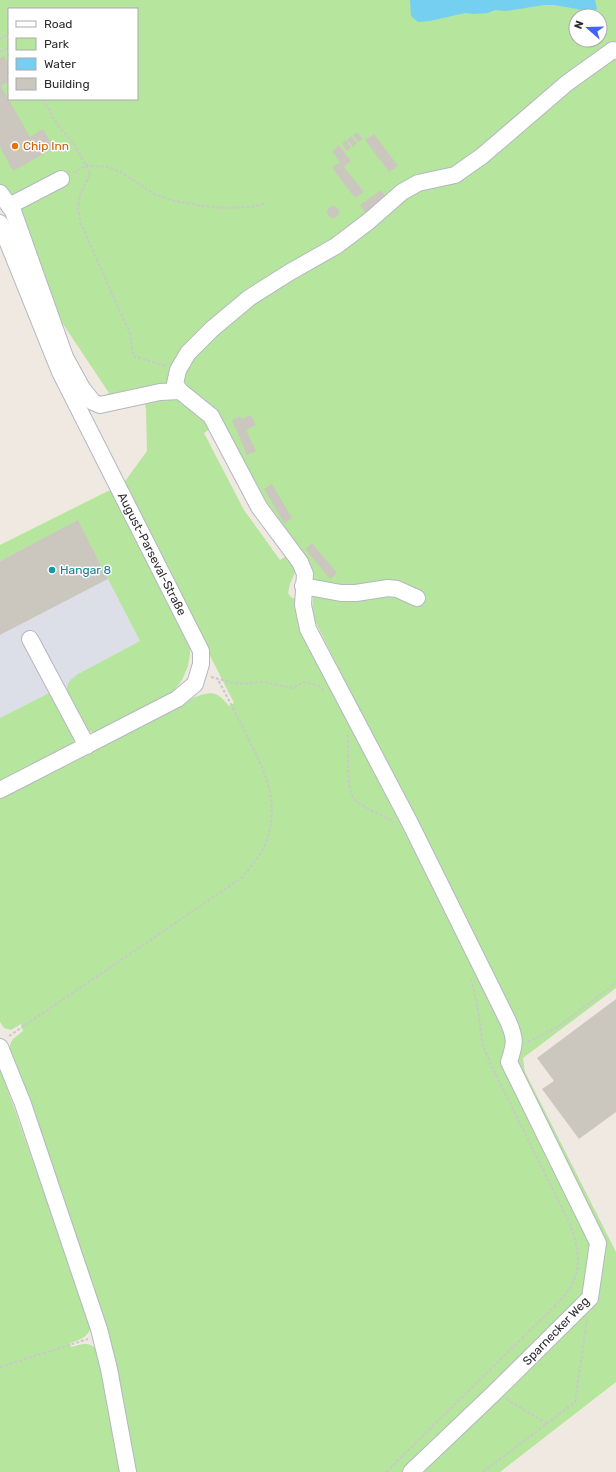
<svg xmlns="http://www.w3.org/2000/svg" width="616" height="1472" font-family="Rubik,sans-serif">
  <rect width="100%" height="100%" fill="#efe9e1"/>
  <path fill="#dcdee8" d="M108,579L140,641L78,674L77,712L63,718L49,693L0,718V635Z"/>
  <path fill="#b6e59e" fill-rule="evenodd" d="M0,0H616V988L523,1058L525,1072L616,1252V1382L500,1472H135L118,1371L105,1324L10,1053C8,1041 14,1038 23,1031L21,1024L11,1030L4,1028L0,1022V797L195,697C212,691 217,691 229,706L234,703L123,484L147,451L146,410L145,402H93L109,393L19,258L7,217L0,204ZM9,9H137V99H9ZM576,16H600V40H576ZM219,422L260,492L311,568L314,583L312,615L512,1019L502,1025L346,716L298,600L291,597L288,593L290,584L296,570L286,556L280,560L244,510L204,433Z
    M114,488L190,641V654L188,666L182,680L173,692L98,733C95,733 93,733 91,732C85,730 67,695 67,689C67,681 73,678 78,674L140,641L78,521L0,561V545Z
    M49,693L74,739L73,744L0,785V718Z
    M0,1068L91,1327C88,1338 79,1340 70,1343L71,1347C84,1343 91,1341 99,1353L121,1472H0Z"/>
  <path fill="#75cff0" d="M410,0H595L597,9L594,12L554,5H544L506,11L495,10L488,13L474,14L465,13L430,21L418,22L411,16Z"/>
  <path fill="#cbc7bf" d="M4,56L9,65V81L1,86L30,137L43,129L54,148L13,171L0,147V58Z
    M357,132L363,139L358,142L353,135Z
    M374,134L398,166L389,172L365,140Z
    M351,136L357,143L353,147L347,140Z
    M346,140L351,148L347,151L342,144Z
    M339,145L351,161L344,167L364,192L355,198L332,168L340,162L332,151Z
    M381,190L386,198L366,213L360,205Z
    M327 212a6 6 0 1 1 12 0a6 6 0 1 1-12 0Z
    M251,415L256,425L246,430L256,451L247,455L232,420L240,416L241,419Z
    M272,484L292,518L284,523L264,489Z
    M78,520L108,579L0,635V561Z
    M312,543L337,573L330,579L305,549Z
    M616,999V1112L579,1139L542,1089L554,1081L537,1058Z"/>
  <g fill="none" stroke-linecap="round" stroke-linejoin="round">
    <g stroke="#b4b7c1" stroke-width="18">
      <path id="minor" d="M0,193L13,211L65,357L82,388L93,402L100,405L160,392L180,391
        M9,206L61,179
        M0,223L60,372L201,651V664L195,684L177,699L0,790
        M303,586L341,593H356L388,588L397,589L417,598
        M30,639L87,746
        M0,1047L23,1104L99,1329L109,1369L128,1472
        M411,1472L494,1393L590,1298L598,1243L509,1062C515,1044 516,1039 508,1021L410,823L308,629L303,605L305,574L300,562L259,507L211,416L180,391L175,384L178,370L188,353L212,329L249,298L290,272L336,246L369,221L402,192L418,183L455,175L482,156L567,83L613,50L616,51"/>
    </g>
    <path stroke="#c9c9c9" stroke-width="2" stroke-dasharray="3 2" stroke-linecap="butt" d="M0,39L9,34
      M0,52L9,48
      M43,99L58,126L74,143L90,174L80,195L78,207L80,222L124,320L130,333L133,356L166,366
      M73,173L86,165L108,167L121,172L154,194L171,200L202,206L223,208L249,207L267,203
      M211,677L238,684L264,682L292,688L304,682L319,686L324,691
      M347,735C351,752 343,790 357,802C367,809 380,814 391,820L393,823
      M9,1036L240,879C250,868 260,857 266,842C281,801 264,770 246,734C237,716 228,698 218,680
      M528,1042L559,1026L616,983
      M0,1367L88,1339
      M506,1399L548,1424
      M386,1472L563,1298C566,1293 571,1288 573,1282C582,1263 577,1245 571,1226L492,1067L483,1046L477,1003L471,979
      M483,1472L575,1402L587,1320"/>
    <use href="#minor" stroke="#fff" stroke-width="16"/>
  </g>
  <circle fill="#e8710a" stroke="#fff" stroke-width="1.5" cx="15" cy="146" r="4"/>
  <circle fill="#0f9aa8" stroke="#fff" stroke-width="1.5" cx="52" cy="570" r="4"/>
  <g text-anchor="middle" stroke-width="3" stroke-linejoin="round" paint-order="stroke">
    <g font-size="12" fill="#c56008" stroke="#fff" text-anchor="start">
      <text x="23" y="150">Chip Inn</text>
    </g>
    <g font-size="12" fill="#2e2e2e" stroke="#fff">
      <text transform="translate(152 554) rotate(63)" y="4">August-Parseval-Straße</text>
      <text transform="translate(556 1331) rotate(-46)" y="4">Sparnecker Weg</text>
    </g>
    <g font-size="12" fill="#0d838f" stroke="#fff" text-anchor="start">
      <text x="60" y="574">Hangar 8</text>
    </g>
  </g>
  <rect x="8" y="8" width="130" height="92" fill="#ffffff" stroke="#ababab"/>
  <rect x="16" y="21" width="20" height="6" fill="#ffffff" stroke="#ababab"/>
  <text x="44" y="28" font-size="12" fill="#2e2e2e">Road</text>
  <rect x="16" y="38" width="20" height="12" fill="#b6e59e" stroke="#ababab"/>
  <text x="44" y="48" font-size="12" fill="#2e2e2e">Park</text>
  <rect x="16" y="58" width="20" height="12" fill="#75cff0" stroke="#ababab"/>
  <text x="44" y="68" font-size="12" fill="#2e2e2e">Water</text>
  <rect x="16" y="78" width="20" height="12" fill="#cbc7bf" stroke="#ababab"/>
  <text x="44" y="88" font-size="12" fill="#2e2e2e">Building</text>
  <g transform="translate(588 28) rotate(290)"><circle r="19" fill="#ffffff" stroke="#ababab"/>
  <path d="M0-3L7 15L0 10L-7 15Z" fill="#4264fb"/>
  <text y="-6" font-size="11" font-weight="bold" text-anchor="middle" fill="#2e2e2e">N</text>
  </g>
</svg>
